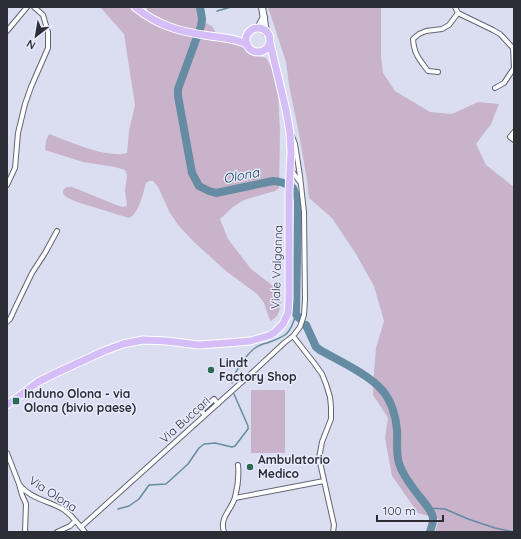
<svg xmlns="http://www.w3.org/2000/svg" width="521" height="539" font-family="Quicksand,sans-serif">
  <rect width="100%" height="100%" fill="#dbdef0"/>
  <path fill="#c8b3ca" d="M100,7H131L136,13L154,24L146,7H203L206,23L213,27L219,41L241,44L249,54L266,58L272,68L278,91L280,133L279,188L275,191L244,200L233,207L220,219L228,239L251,269L277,289L281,300V306L277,316L271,321L269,318L264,303L257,294L226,271L194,242L179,226L170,213L158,187L153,181H149L146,183C143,193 139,214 129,218L77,202L68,198L63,194V190L67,187H72L119,206L123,207L127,206V205L125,190L127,176L125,170L115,167L83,162L45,150L46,141L49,134C68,141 108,159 127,153L129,131L135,105L124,34Z
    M268,7H381V57L383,73L395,91L430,112L452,114L478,102L499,104L491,124L476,144L486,165L514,187V532H435L439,519L418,513L392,476L385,438L388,418L373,395L374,372L376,348L384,321L374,286L356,254L332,218L309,198L307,180L299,134L289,85L286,62Z
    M251,390H285V453H251Z"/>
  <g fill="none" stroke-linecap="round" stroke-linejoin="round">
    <path stroke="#658ca3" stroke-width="1.5" d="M217,11L231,7
      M232,383V378C239,368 245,355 255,348C259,345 263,344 267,343C286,336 290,335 296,314
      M428,508L445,509L468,519L495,528L514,532
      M118,509L129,506L139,499L149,485L166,484L188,464L199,448L204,444L215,443L232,447L235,446L248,429V426L234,394"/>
    <path stroke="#658ca3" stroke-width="8" d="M200,7L202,19L201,26L178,89V96L192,173L199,186L209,191L216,193L273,181C280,181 287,184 293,188L298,200L296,314L299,318
      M306,325L316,347L320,350C339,361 368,374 382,390C391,400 396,416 397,430C398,441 395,455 400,466C403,475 410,484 416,492C421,499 434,512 433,520C433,524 431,528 430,532"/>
    <g stroke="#636574" stroke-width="6">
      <path id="minor" d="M455,7L458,13L462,15L493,30L500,34L513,48L514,68L504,83L495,88
        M7,31L27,7
        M438,72L428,71C419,59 414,54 413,39L419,34L426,31L442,29L449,25L458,13
        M514,132L510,137L514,140
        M291,170L300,182
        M7,185L15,168L18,133L25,104L31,87L48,48V32L43,15L34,7
        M7,322L10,319L17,304L32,273L45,253L57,231
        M293,336L314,363L322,374L326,384L330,397L331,407V419L322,442L319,458L334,525L333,532
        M205,415L201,411L214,399L218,404
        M7,453L19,484L22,495L26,504L25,532
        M19,484C29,498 48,501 63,509C72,515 78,524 85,532
        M235,498L324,481
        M81,527L254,371L284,343L293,336L300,327L304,315L305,300L304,212L300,176L295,144L292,136
        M57,532L70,526L75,521
        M224,532C219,517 232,510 235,497C238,486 239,475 238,465"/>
    </g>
    <g stroke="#636574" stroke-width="8">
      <path id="secondary" d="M262,7L266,32
        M258,28L264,17"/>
    </g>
    <g stroke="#fff" stroke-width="9">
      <path id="primary" d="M135,7C158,26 181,32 210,36C223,38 235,38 247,44
        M246 40a12 12 0 1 1 24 0a12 12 0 1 1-24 0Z
        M7,405L38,382L56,373L104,351L123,344L143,340L167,341L198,345L227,343L250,341L268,336L274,333L283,324L288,313L289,300V191L291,153L290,133L286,110L270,43"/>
    </g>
    <use href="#minor" stroke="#fff" stroke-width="4"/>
    <use href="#secondary" stroke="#fff" stroke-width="6"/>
    <use href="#primary" stroke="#d5bef7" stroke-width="7"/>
  </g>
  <g fill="#2d6a56" stroke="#e8ebfd" stroke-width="1.5">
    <circle cx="211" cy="370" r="4"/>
    <rect x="12" y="397" width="8" height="8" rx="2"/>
    <circle cx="250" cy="467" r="4"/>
  </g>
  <g text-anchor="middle" stroke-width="3" stroke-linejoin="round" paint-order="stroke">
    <g font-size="12" fill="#2d2e35" stroke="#e8ebfd">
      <text transform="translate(277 267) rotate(-88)" y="4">Viale Valganna</text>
      <text transform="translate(185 420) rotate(-42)" y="4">Via Buccari</text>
      <text transform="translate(53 494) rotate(33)" y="4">Via Olona</text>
    </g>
    <g font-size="12" font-weight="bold" fill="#2d2e35" stroke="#e8ebfd" text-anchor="start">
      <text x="219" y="367">Lindt<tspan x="219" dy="14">Factory Shop</tspan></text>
      <text x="24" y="398">Induno Olona - via<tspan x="24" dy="14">Olona (bivio paese)</tspan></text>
      <text x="258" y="464">Ambulatorio<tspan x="258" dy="14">Medico</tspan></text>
    </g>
    <g font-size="13" font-style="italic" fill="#003750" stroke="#e8ebfd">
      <text transform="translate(241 175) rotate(-11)" y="5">Olona</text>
    </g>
  </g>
  <rect width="521" height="539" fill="none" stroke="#2d2e35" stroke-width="16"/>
  <g transform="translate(36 36) rotate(211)" stroke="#e8ebfd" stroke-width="3" paint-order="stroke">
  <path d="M0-3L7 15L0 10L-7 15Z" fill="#2d2e35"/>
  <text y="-6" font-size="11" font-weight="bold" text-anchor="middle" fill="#2d2e35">N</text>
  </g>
  <path d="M377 515v6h66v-6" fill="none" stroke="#2d2e35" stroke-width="2"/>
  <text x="383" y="515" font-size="12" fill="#2d2e35" stroke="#e8ebfd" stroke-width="3" paint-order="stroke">100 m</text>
</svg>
